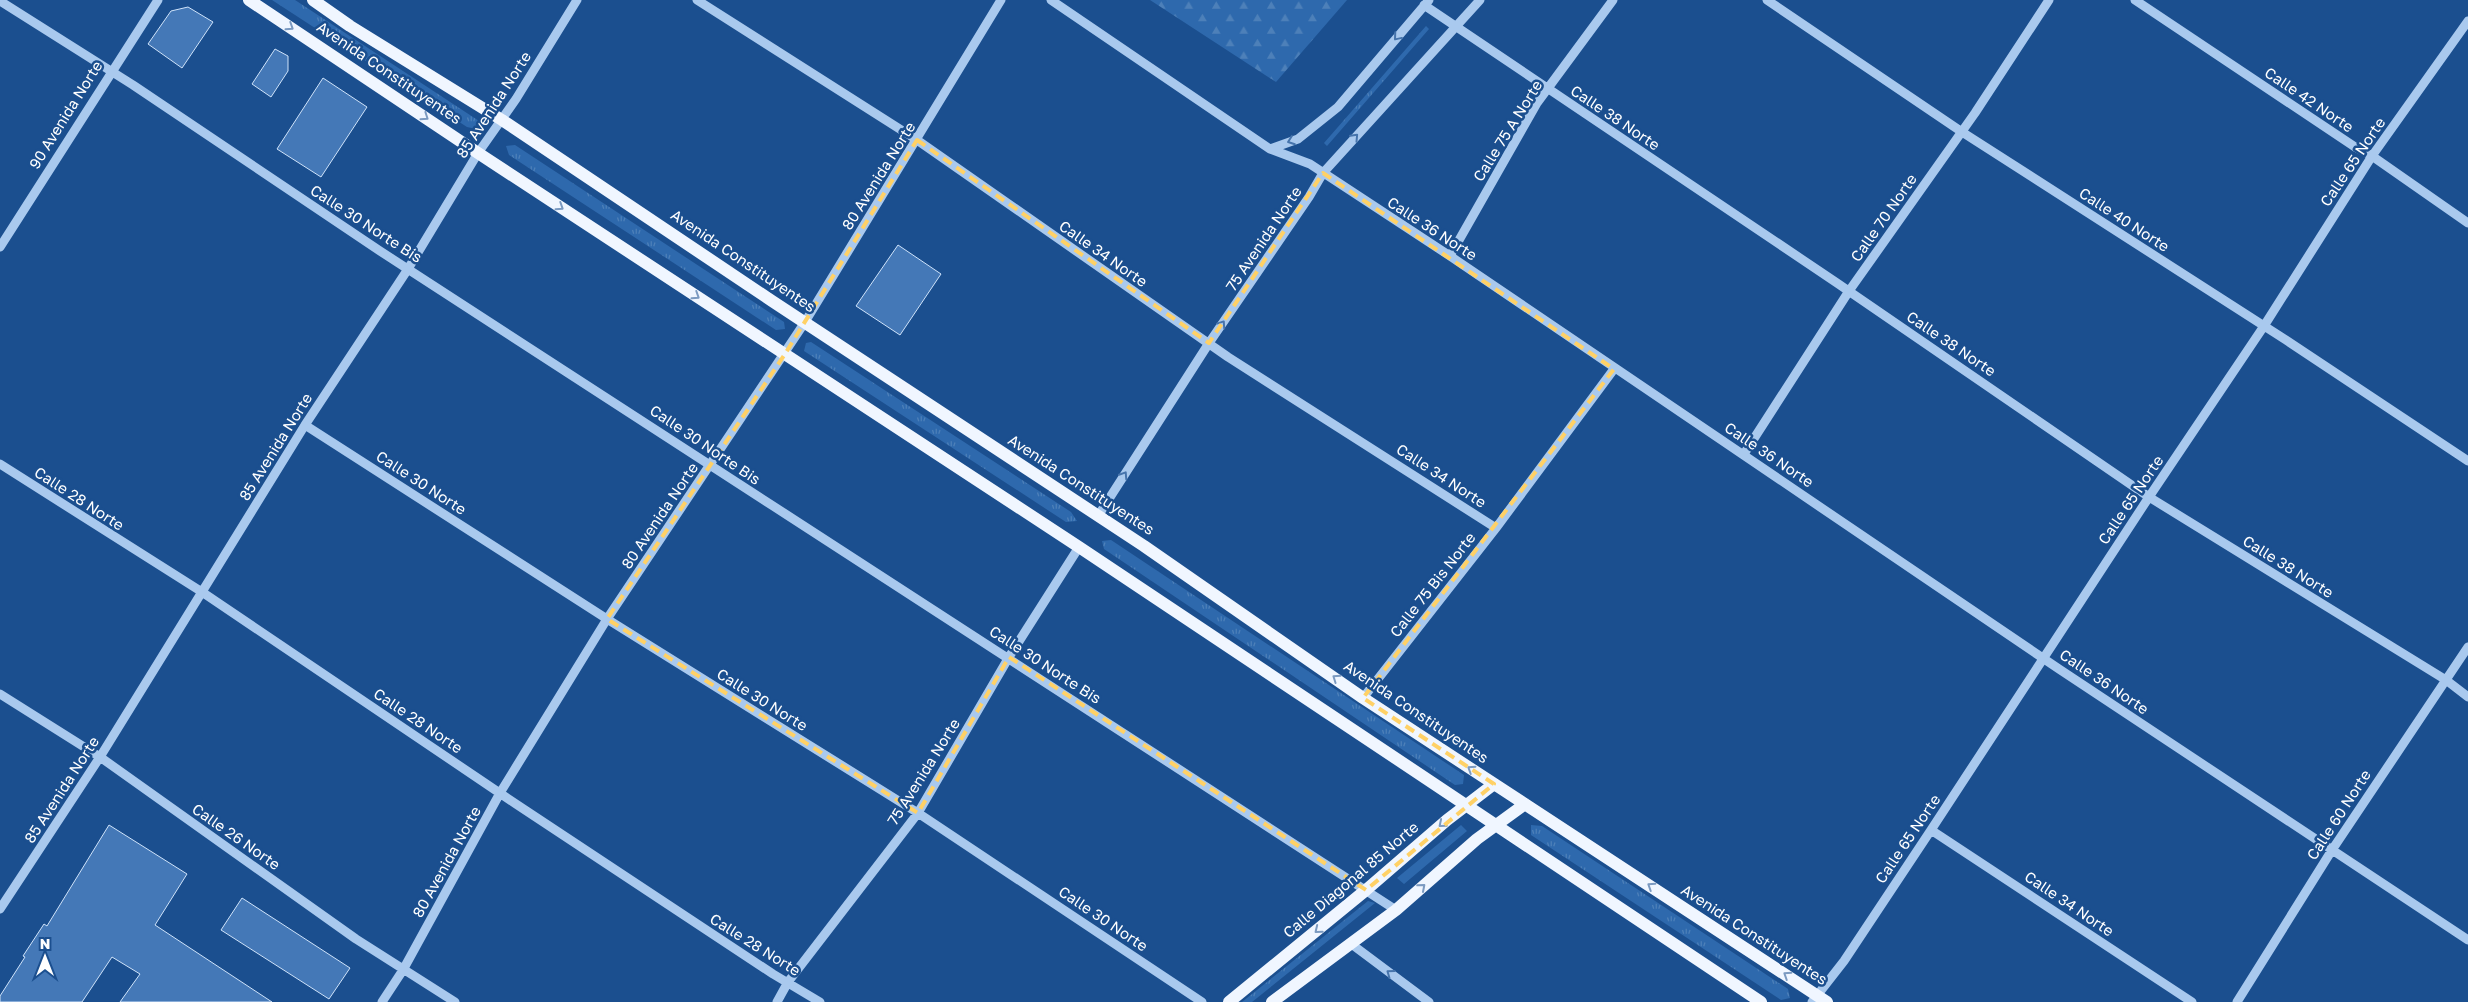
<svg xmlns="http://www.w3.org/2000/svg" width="2468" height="1002" font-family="'Golos Text',sans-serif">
  <defs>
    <pattern id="grass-tufts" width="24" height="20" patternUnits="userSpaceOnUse" patternTransform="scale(1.25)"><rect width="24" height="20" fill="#2e69ad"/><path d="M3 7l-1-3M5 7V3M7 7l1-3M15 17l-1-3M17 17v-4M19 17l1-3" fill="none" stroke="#4d80b9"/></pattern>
    <pattern id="forest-firs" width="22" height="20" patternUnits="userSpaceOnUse" patternTransform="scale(1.25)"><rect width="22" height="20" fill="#2e69ad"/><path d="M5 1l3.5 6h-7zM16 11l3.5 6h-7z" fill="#4d80b9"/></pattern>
  </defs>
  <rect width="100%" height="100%" fill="#1b4f8f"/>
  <path fill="url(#grass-tufts)" d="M272,0H295L479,121L481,130L467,127Z
    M1426,26L1429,29L1327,146L1324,143Z
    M515,145L784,322L785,329L776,330L509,155L506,146Z
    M811,342L1071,512L1077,521L1066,522L804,351L806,343Z
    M1111,540L1464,775L1463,784L1455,785L1104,549L1102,541Z
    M1461,825L1467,831L1404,884L1397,878Z
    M1531,825L1542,826L1788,989L1790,998L1781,1000L1531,835Z
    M1368,901L1375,903L1252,1002H1242Z"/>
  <path fill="url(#forest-firs)" d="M1150,0H1347L1276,82Z"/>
  <path fill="#4478b7" stroke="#cfe3fa" d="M188,7L213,22L182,68L148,44L171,11Z
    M275,49L288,56V71L271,97L252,84Z
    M323,78L367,107L321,177L277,149Z
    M898,245L941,274L900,335L856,306Z
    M109,825L187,874L155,925L272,1002H120L140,974L112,957L82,1002H0V996L25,957L23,956L44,924L47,926Z
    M242,898L350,968L329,999L221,930Z"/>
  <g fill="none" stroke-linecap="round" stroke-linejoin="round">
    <path stroke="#a9c9ee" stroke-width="9" d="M697,0L917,140L1228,357L1496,528
      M1051,0L1270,149L1310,164L1450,256L2059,669L2468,940
      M1767,0L1962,132L2286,340L2468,461
      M2135,0L2355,147L2372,156L2468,223
      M0,1L133,85L380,251L1396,910
      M1424,5L1837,283L2149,497L2446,680L2468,697
      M1270,149L1298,139L1338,107L1429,0
      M0,247L158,0
      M1450,256L1537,103L1613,0
      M305,425L607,619L918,813L1202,1002
      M1744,454L1849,291L1975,113L2049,0
      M0,464L202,592L516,804L773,974L820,1002
      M1098,516L1209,343L1309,197L1323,173L1480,0
      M0,694L100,757L356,939L455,1002
      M1363,698L1496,528L1614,369
      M1931,830L2192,1002
      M0,909L100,757L305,425L408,269L478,153L516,99L577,0
      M1350,943L1429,1002
      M382,1002L403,970L500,793L607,619L805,322L1001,0
      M777,1002L788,982L918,813L1009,657L1079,547
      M1812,1002L1844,961L1931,830L2149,497L2264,326L2372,156L2468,21
      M2237,1002L2332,850L2468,647"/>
    <path stroke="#f0f6ff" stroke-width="12" d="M249,0L478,153L1079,547L1761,1002
      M313,0L350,26L502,120L772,301L1144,546L1363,698L1827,1002
      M1229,1002L1366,890L1447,820L1494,784
      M1272,1002L1396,910L1477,839L1525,804"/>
  </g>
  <defs><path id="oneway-chevron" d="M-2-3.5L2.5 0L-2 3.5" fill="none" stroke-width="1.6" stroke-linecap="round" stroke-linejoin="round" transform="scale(1.25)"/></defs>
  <g stroke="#7b9ac1">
    <use href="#oneway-chevron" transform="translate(290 27) rotate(33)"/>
    <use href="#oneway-chevron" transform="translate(425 117) rotate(34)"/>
    <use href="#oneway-chevron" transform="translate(560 207) rotate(33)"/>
    <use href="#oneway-chevron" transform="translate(696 296) rotate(33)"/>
    <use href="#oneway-chevron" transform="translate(1336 678) rotate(-145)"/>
    <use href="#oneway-chevron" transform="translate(1471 769) rotate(-147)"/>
    <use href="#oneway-chevron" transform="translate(1442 824) rotate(140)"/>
    <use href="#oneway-chevron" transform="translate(1651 886) rotate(-147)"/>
    <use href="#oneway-chevron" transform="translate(1422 887) rotate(-41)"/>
    <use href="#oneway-chevron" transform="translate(1318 930) rotate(141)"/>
    <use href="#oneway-chevron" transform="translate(1787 975) rotate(-147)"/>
  </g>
  <g stroke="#4674ac">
    <use href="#oneway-chevron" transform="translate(1397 37) rotate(130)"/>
    <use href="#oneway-chevron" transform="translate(1355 137) rotate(-47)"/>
    <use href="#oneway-chevron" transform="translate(1291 141) rotate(160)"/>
    <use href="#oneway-chevron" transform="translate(1222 324) rotate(-56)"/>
    <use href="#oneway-chevron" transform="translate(1124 475) rotate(-57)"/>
    <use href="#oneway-chevron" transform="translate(1390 973) rotate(-144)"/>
  </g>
  <path fill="none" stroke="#ffd166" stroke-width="4" stroke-dasharray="10 6" stroke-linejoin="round" d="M917,140L1209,343L1323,173L1614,369L1363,698L1494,784L1366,890L1009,657L918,813L607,619L785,354Z"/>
  <g text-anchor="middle" stroke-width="5" stroke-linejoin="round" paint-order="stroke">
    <g font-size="15" fill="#fff" stroke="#1b4f8f">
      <text transform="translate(389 73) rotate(34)" y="5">Avenida Constituyentes</text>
      <text transform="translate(2309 100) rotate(34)" y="5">Calle 42 Norte</text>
      <text transform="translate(494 105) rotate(-57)" y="5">85 Avenida Norte</text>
      <text transform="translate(66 115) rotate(-58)" y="5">90 Avenida Norte</text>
      <text transform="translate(1615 118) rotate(34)" y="5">Calle 38 Norte</text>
      <text transform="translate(1508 131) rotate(-58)" y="5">Calle 75 A Norte</text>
      <text transform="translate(2353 162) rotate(-56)" y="5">Calle 65 Norte</text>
      <text transform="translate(879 176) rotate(-58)" y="5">80 Avenida Norte</text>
      <text transform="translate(1884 218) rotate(-55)" y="5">Calle 70 Norte</text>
      <text transform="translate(2124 220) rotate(33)" y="5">Calle 40 Norte</text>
      <text transform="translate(366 224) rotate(33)" y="5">Calle 30 Norte Bis</text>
      <text transform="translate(1432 229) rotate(33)" y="5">Calle 36 Norte</text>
      <text transform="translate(1264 239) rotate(-56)" y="5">75 Avenida Norte</text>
      <text transform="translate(1103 254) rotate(35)" y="5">Calle 34 Norte</text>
      <text transform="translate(743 261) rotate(34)" y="5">Avenida Constituyentes</text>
      <text transform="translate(1951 344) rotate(34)" y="5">Calle 38 Norte</text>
      <text transform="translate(705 445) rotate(34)" y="5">Calle 30 Norte Bis</text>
      <text transform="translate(276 447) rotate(-58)" y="5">85 Avenida Norte</text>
      <text transform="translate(1769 455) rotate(34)" y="5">Calle 36 Norte</text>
      <text transform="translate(1441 476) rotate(33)" y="5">Calle 34 Norte</text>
      <text transform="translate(421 483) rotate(33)" y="5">Calle 30 Norte</text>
      <text transform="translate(1081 485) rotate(33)" y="5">Avenida Constituyentes</text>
      <text transform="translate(79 499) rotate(33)" y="5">Calle 28 Norte</text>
      <text transform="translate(2131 500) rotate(-56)" y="5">Calle 65 Norte</text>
      <text transform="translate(660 516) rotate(-56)" y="5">80 Avenida Norte</text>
      <text transform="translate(2288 567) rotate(32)" y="5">Calle 38 Norte</text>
      <text transform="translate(1433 585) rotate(-52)" y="5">Calle 75 Bis Norte</text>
      <text transform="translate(1045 665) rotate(33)" y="5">Calle 30 Norte Bis</text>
      <text transform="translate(2104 682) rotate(34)" y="5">Calle 36 Norte</text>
      <text transform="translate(762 700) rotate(32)" y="5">Calle 30 Norte</text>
      <text transform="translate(1416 712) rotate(34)" y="5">Avenida Constituyentes</text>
      <text transform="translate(418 721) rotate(34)" y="5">Calle 28 Norte</text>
      <text transform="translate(924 772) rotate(-58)" y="5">75 Avenida Norte</text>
      <text transform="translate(62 790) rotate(-57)" y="5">85 Avenida Norte</text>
      <text transform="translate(2339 815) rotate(-57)" y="5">Calle 60 Norte</text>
      <text transform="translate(236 837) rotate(35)" y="5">Calle 26 Norte</text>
      <text transform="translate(1908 839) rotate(-56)" y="5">Calle 65 Norte</text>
      <text transform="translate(447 862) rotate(-61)" y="5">80 Avenida Norte</text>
      <text transform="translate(1351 880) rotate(-40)" y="5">Calle Diagonal 85 Norte</text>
      <text transform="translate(2069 904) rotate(34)" y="5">Calle 34 Norte</text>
      <text transform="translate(1103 919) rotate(34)" y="5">Calle 30 Norte</text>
      <text transform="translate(1754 935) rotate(33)" y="5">Avenida Constituyentes</text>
      <text transform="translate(755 945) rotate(32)" y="5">Calle 28 Norte</text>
    </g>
  </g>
  <g transform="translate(45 957)" stroke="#1b4f8f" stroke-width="4" paint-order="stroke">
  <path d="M0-4L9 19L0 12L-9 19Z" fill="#ffffff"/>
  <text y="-8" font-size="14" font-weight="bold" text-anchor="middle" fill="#ffffff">N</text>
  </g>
</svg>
